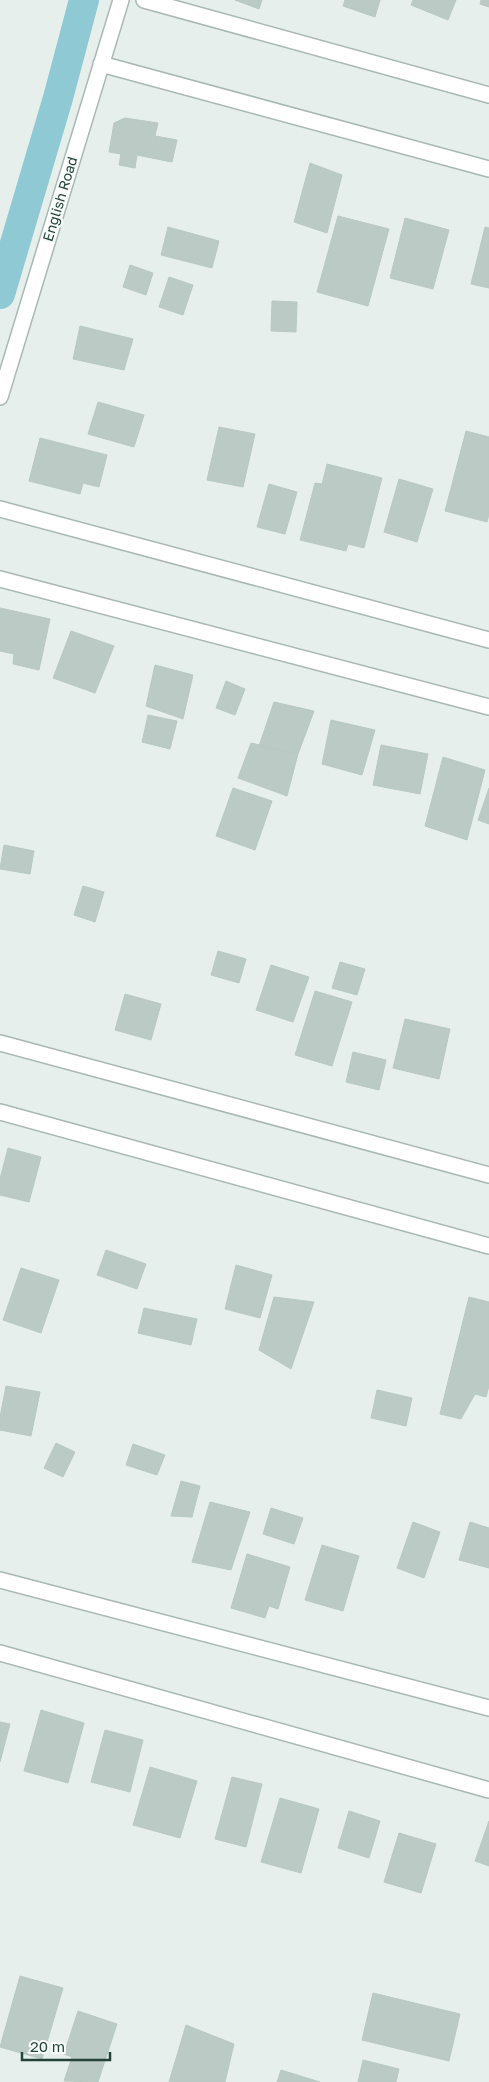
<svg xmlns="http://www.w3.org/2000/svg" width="489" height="2082" font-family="'Golos Text',sans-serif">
  <rect width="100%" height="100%" fill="#e6efeb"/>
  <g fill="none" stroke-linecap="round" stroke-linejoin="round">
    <path stroke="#8ec9d4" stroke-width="30" d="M0,294L58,98L84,0"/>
  </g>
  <path fill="#bbcac4" stroke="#b8c9c2" d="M235,0H262L259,9Z
    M345,0H380L375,17L343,6Z
    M413,0H456L448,20L411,5Z
    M481,0H489V7L480,4Z
    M125,118L158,123L155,136L177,140L172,162L137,155L135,168L119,165L121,154L109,152L114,123Z
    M310,163L342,175L327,233L294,222Z
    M338,216L389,229L368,306L317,292Z
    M405,218L449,230L433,289L390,278Z
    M168,227L219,241L212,268L161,255Z
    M485,227L489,228V288L471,284Z
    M130,265L153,273L146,295L123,287Z
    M169,277L193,285L183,315L159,307Z
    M272,301L297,302L296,332L271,331Z
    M80,326L133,339L124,370L73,359Z
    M98,402L144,415L134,447L88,434Z
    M219,427L255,434L243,487L207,480Z
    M466,431L489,437V514L487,522L445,511Z
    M40,438L107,455L99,487L83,483L80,494L29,481Z
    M327,464L382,478L364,548L348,544L346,551L300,540L315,483L322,484Z
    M399,479L433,489L417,542L384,532Z
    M269,484L297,492L285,534L257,527Z
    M0,608L50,619L39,670L13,664L14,654L0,651Z
    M71,631L114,646L95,693L53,678Z
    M155,665L193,675L183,719L146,706Z
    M226,681L245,689L235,715L216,708Z
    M274,702L314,711L298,754L259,746Z
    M148,715L177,721L170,749L142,742Z
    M331,720L375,730L362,775L322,764Z
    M251,743L298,754L287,796L238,778Z
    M381,745L428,754L420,794L373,785Z
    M443,757L485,770L467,840L425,826Z
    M233,788L272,801L255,850L216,836Z
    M489,788V824L478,820Z
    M4,845L34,851L30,874L0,869Z
    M83,886L104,892L95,922L74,915Z
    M218,951L246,959L239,983L211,975Z
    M340,962L365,969L357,995L332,988Z
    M271,965L309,977L293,1022L256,1010Z
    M315,991L352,1002L332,1066L295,1055Z
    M125,994L161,1004L151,1040L115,1030Z
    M405,1019L450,1029L439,1079L393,1068Z
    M353,1052L386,1060L379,1090L346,1082Z
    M8,1148L41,1157L29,1202L0,1195V1179Z
    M106,1250L146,1264L137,1289L97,1275Z
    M236,1265L272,1275L260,1318L225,1309Z
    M21,1268L59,1280L41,1333L3,1320Z
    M274,1297L314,1302L291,1369L259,1350Z
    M469,1297L489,1302V1386L486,1397L475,1394L461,1419L440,1414Z
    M144,1308L197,1319L191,1345L138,1333Z
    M6,1386L40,1392L31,1436L0,1430V1417Z
    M377,1390L412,1398L406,1426L371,1418Z
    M56,1443L75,1452L63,1477L44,1468Z
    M133,1444L165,1455L157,1475L126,1465Z
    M181,1481L200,1486L192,1517L171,1516Z
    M210,1502L250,1512L231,1570L192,1562Z
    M271,1508L303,1518L294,1544L263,1534Z
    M413,1522L440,1532L424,1578L397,1568Z
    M470,1522L489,1528V1568L459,1560Z
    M322,1545L359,1556L343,1611L305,1600Z
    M247,1554L290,1567L278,1609L269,1606L265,1618L231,1608Z
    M41,1710L84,1723L68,1783L24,1771Z
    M0,1722L10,1724L0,1762Z
    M105,1730L143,1740L130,1792L91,1782Z
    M150,1767L197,1781L180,1838L133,1825Z
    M232,1777L262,1784L246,1847L215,1839Z
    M280,1798L319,1809L301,1873L261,1862Z
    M349,1811L380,1821L369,1858L338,1848Z
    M489,1821V1866L475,1861Z
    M399,1833L436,1844L421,1893L384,1882Z
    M20,1976L63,1988L42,2059L0,2047Z
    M373,1993L460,2014L449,2061L362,2040Z
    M78,2011L117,2024L98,2082L64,2081L72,2057L64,2054Z
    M186,2025L234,2044L225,2082H169Z
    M363,2060L399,2069L396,2082H358Z
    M281,2070L320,2082H277Z"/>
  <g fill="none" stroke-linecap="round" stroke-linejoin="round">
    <g stroke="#a8b8b2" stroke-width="18">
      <path id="street" d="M144,0L489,95
        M101,64L489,169
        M0,397L121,0
        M0,509L489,640
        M0,579L489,707
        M0,1043L489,1175
        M0,1112L489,1246
        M0,1580L489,1708
        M0,1653L489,1790"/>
    </g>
    <use href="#street" stroke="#fff" stroke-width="15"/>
  </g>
  <g text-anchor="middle" stroke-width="4.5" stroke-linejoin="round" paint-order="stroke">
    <g font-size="14" fill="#24423a" stroke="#f7fbf9">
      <text transform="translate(60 199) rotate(-73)" y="5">English Road</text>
    </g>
  </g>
  <path d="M22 2052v8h88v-8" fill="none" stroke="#24423a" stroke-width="2.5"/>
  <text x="30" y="2052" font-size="15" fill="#24423a" stroke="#f7fbf9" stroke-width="4" paint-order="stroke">20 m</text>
</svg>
